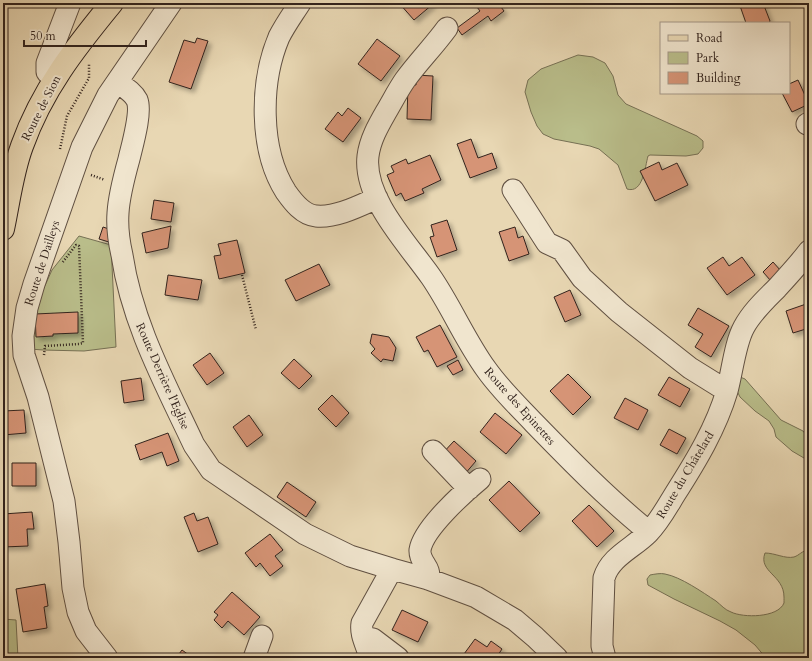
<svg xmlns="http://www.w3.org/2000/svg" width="812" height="661" font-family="Cardo,serif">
  <defs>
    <filter id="shadow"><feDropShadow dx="3.5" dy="3.5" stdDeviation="2" flood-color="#0004"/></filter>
  </defs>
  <rect width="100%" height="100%" fill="#e8d7b3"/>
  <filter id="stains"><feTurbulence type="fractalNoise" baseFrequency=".005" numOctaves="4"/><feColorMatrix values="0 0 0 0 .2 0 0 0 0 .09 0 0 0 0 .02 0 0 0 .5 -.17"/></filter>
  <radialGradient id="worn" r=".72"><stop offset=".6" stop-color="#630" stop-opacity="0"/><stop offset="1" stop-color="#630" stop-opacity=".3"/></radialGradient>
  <path fill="#b9bd8a" stroke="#767054" d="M578,55L593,57L605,63L613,76L618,95L626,104L697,136L703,141V148L698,154L686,156L650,155L648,156C645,167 643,194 627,189L618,165L599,149L590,146L554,139L543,134L537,126L531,112L525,92L528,80L541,69Z
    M79,236L111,245L116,347L84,351L43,350L30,349L37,303L52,270Z
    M740,377L745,379L781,420L803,431L808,437L809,461L792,451L776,437L774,429L769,421L755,411L740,397L736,389Z
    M809,550V658H766L755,645L736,630L720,621L674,599L648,585L647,579L650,575C655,574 661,573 665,574C681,577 702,592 716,601C721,605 725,610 731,612C743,618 778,618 784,603C784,602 784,599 784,597C784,575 758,572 765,553C775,553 785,559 794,557C800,555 801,551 809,550Z
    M3,619L16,620L18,658H3Z"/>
  <path fill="#d69476" stroke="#32231d" filter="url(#shadow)" d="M399,3H432L433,4L414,20Z
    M474,3H498L504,11L491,21L488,16L462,35L457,28L480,11Z
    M739,3H763L770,21L769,23H746Z
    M197,38L208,41L191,89L169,82L184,40L195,43Z
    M377,39L400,56L381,81L358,64Z
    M416,75L433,76L431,120L407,119L408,84L416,85Z
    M798,80L809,104L792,112L782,93H789V84Z
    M348,108L361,118L343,142L325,129L338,112L342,116Z
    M471,139L478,158L492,153L497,168L470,178L457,144Z
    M430,155L441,180L422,189L424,193L405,201L401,193L396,196L387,175L394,172L391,166L406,159L408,164Z
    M659,162L662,170L677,163L688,185L655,201L640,171Z
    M154,200L174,203L171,222L151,219Z
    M447,220L457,250L437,257L430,237L434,236L431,225Z
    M171,226L168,248L146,253L142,233Z
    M103,227L112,230L109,242L99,239Z
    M515,227L518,238L523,236L529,254L509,261L499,232Z
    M237,240L245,273L219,279L214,256L221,255L218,244Z
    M723,257L729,266L742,257L755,275L727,295L707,268Z
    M773,262L781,271L771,281L763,272Z
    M319,264L330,285L296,301L285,280Z
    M168,275L202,280L198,300L165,295Z
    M570,290L581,315L565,322L554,297Z
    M809,303V328L793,333L786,311Z
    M698,308L729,326L711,357L695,347L703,334L688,325Z
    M78,312V333L53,334V336L36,337L35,314Z
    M440,325L457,357L437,367L428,350L424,352L416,337Z
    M372,334L389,337L396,348L393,361L383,359L381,362L371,353L375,349L370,343Z
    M210,353L224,373L207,385L193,365Z
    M294,359L312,376L299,389L281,373Z
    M458,360L463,370L453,375L447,366Z
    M568,374L591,397L573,415L550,391Z
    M669,377L690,389L680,407L658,395Z
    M141,378L144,400L124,403L121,381Z
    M332,395L349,413L336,427L318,409Z
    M625,398L648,410L638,430L614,418Z
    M24,410L26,433L3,435V411Z
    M495,413L522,435L506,454L480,432Z
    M249,415L263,435L247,447L233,427Z
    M669,429L686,438L677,454L660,445Z
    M168,433L179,461L167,466L162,452L140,460L135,445Z
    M454,441L476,461L464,475L441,455Z
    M12,463H36V486H12Z
    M509,481L540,513L520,532L489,500Z
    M287,482L316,502L306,517L277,497Z
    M589,505L614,531L597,547L572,521Z
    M32,512L34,529H27L28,546L3,547V514Z
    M194,513L197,521L208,517L218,544L198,552L184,517Z
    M270,534L283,550L275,556L283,566L270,576L260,563L256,567L245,553Z
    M45,584L48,606L44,607L47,628L23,632L16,589Z
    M232,592L260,617L244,635L228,621L222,628L214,620L218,615L214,612Z
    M402,610L428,622L418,642L392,630Z
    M475,639L487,647L491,641L502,649L496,658H470L464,654Z
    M182,650L193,658H176Z"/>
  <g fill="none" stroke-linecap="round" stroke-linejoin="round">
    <g stroke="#605042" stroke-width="23">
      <path id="minor" d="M300,3C293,14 285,25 279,37C260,82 259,150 286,192C293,202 303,215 316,216C336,218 359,206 377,198
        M447,28C434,46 418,62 405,80C398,90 392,102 386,112C378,126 370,140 368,156C363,198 408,244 431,277C451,306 465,340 486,369C500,389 518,406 534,423C571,461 608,499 649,532
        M54,79L47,72V63L70,3
        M117,82C124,87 133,92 137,100C142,112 132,146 129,159C124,177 119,195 118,213C117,227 119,242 122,255C132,323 165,383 194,445L211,470L305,534L350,556L392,569L428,579L476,597L515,620L535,637L557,658
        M807,124L809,123
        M513,190L547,243L562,250L582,278L619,312L690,368L727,391
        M433,451L469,489
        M428,579C432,567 419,563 420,550C423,529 463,493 480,479
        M363,637L373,639L398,658
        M107,658L86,631L78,612L73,588L69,542L64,501L38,397L24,355L23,336L27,308L34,284L82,147L108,95L171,3
        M254,658L262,636
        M370,658C367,645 360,636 362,623L392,569
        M605,658L602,646V638L604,578C610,557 633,548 648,533C659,522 667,507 675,494C696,461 716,428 727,391C732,373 735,343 744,327C752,312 765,300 777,288C788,276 799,264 809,251"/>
    </g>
    <g stroke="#32231d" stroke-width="24">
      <path id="major" d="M3,229C9,201 12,173 22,146C42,90 75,48 112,3"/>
    </g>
    <path stroke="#32231d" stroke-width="2.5" stroke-dasharray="1 2" stroke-linecap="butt" d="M60,149L67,116L89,78V64
      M91,175L105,180
      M242,275L256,330
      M44,355L45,346L79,344L83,343L79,246L76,245L62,263"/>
    <use href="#minor" stroke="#f0e5ce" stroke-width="21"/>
    <use href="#major" stroke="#e8d7b3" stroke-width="22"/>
  </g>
  <g text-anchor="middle" stroke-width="4" stroke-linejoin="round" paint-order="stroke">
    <g font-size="12" fill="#32231d" stroke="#f0e5ce">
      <text transform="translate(41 108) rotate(-63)" y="4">Route de Sion</text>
      <text transform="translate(42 263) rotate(-72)" y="4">Route de Dailleys</text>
      <text transform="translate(163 376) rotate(66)" y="4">Route Derrière l'Eglise</text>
      <text transform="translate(520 406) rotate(48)" y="4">Route des Epinettes</text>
      <text transform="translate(685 475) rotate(-59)" y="4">Route du Châtelard</text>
    </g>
  </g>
  <rect width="812" height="661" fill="none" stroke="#e8d7b3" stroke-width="16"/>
  <rect x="4" y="4" width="804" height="653" fill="none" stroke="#32231d" stroke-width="2"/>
  <rect x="8" y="8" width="796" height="645" fill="none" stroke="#32231d"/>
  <rect x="660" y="22" width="130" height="72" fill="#f0e5ce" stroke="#a49787"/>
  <rect x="668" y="35" width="20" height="6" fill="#e8d7b3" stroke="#a49787"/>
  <text x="696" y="42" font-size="12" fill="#32231d">Road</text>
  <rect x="668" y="52" width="20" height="12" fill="#b9bd8a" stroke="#a49787"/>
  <text x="696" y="62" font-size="12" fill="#32231d">Park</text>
  <rect x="668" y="72" width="20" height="12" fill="#d69476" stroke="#a49787"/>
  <text x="696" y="82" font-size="12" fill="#32231d">Building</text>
  <path d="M24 40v6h122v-6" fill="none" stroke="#32231d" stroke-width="2"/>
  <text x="30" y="40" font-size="12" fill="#32231d" stroke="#f0e5ce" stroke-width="3" paint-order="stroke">50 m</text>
  <rect width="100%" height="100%" filter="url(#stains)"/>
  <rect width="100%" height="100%" fill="url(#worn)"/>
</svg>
